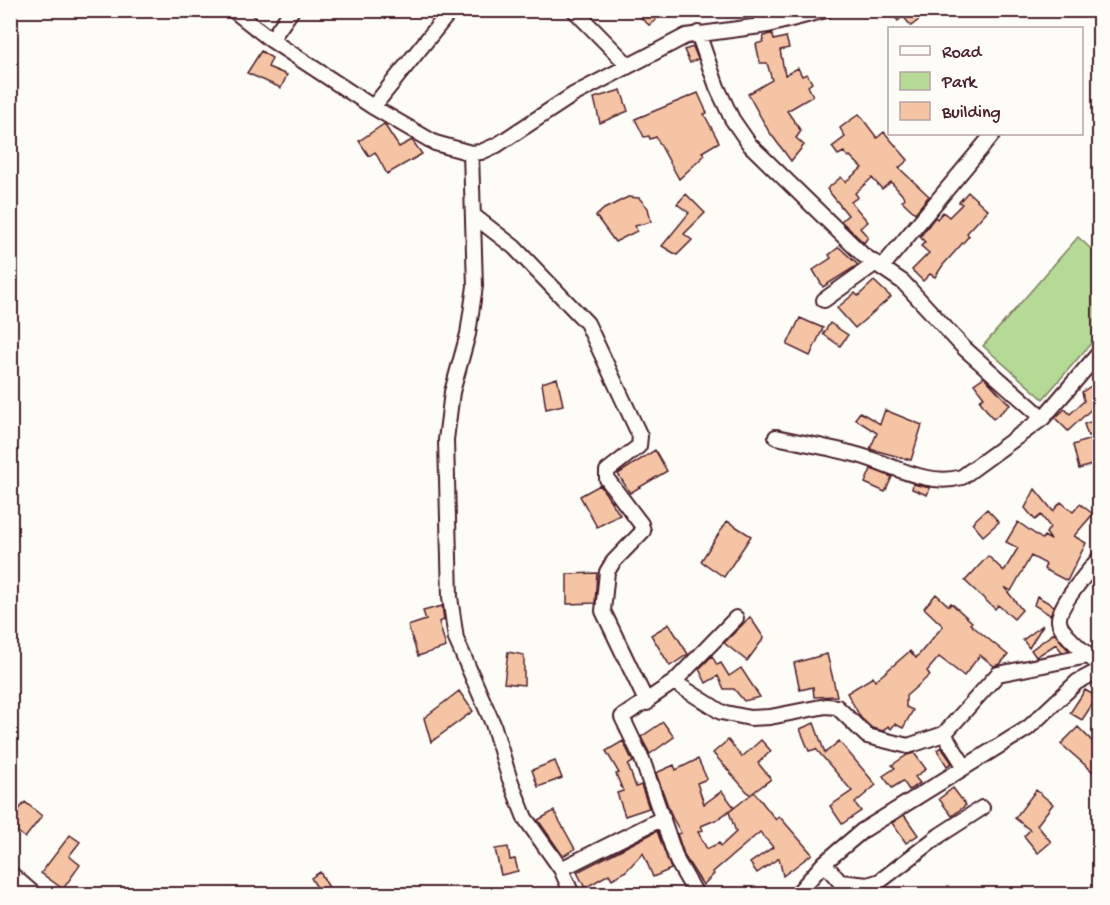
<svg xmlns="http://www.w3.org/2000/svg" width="1110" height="905" font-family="'Gochi Hand',sans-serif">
  <rect width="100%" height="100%" fill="#fdfcf7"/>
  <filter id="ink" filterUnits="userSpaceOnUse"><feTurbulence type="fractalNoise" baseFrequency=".0167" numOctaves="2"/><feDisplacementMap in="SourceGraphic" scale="12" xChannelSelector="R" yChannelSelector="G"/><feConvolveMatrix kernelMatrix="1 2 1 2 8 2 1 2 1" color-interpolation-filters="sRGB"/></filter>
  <g filter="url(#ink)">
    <path fill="#b4da96" stroke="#7f7c60" stroke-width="1.5" d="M1078,237L1099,256V334L1043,399L983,346Z"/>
    <path fill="#f5c4a5" stroke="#4a1f2b" stroke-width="1.5" d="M643,10H648L656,20L649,25L639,16Z
      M889,10H913L920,19L911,26L903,16L898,21Z
      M772,33L774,40L786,37L789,48L780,50L785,75L798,68L802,76L807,74L812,83L808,86L813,96L787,111L801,131L796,138L804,145L791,161L768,130L748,94L772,80L767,63H760L756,44L763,42L764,36Z
      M693,47L698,59L690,63L684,50Z
      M261,51L272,58L268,67L287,75L281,88L247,73Z
      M621,90L628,111L600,123L594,98Z
      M698,93L707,113L704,114L719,142L702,152L705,155L679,179L656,137L650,139L649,136L644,137L635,119Z
      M859,114L877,138L884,132L908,160L899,168L929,196L915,213L902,201L905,198L891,182L882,189L872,178L855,193L858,197L851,202L868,222L860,228L868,237L864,243L841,221L848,215L827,189L841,177L845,182L862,168L850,156L848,157L844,152L838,155L832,147L845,137L840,128Z
      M384,124L399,147L412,140L422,154L387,174L375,152L369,156L359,141Z
      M968,192L988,210L967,233L969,236L943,265L935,277L930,274L923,281L912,270L929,253L921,246L925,242L920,237L935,217L937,219L943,212L949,217L962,204L959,202Z
      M686,194L705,213L684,234L692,240L677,255L662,246L689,213L677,204Z
      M628,197L639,198L648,208L651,222L635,226L637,231L615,242L596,216L604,209Z
      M839,247L858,265L823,287L813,270L831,258L829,255Z
      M874,281L891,297L855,328L837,308L855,293L858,296Z
      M800,318L823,328L810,356L787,345Z
      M830,323L848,335L840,346L823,334Z
      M984,377L1010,405L993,419L979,400L984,397L974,384Z
      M557,378L563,405L546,409L542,383Z
      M1100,380V401L1068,431L1055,418L1065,409L1070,414L1084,401L1082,392Z
      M885,410L922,425L911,460L870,449L877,433L855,419L860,412L880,424Z
      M1100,419V432L1088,436L1084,424Z
      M1096,437L1100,462L1079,469L1073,445Z
      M655,450L667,471L630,493L618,474Z
      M871,469L892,477L885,492L865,483Z
      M913,484L930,488L927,495L912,489Z
      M600,485L620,515L597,527L580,496Z
      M1035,489L1053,511L1061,502L1073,512L1080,504L1093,514L1074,536L1086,543L1067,581L1044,569L1046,564L1031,556L1011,591L1004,587L1022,610L1014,619L998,605L995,609L965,581L988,556L1004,571L1018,548L1006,542L1018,522L1042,539L1044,536L1051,540L1046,533L1050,527L1041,515L1035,520L1025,508Z
      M987,509L999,522L983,536L972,523Z
      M727,521L751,536L724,577L701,561Z
      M597,573L595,603L567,604V574Z
      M936,594L949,606L951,603L972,622L970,624L1008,655L1000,664L994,666L980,655L964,676L939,657L927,671L930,675L906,696V707L913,710L903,728L895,724L891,729L888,726L883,731L872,728L861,718L847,693L873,677L875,681L910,651L916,658L943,626L924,608Z
      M1037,596L1054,606L1050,615L1034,605Z
      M442,606L444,620L439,622L446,647L418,656L408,626L426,620L423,611Z
      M750,617L764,638L747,661L724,643Z
      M669,624L688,654L670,666L651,635Z
      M1043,625L1029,648L1023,640Z
      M1054,633L1069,651L1062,652L1056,644L1036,657L1031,650Z
      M508,652L524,655V685L504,683Z
      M827,654L837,696L814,697L813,687L800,690L794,663Z
      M712,656L717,665L721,663L729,676L741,668L760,697L744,701L734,689H724L718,676L706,683L699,669Z
      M1085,690L1097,697L1082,720L1070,713Z
      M459,691L473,711L431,742L424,718Z
      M663,722L674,737L650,754L641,737Z
      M814,723L825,753L839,741L876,785L855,803L861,811L842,824L830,806L852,791L816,749L809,751L800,729Z
      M1078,727L1093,742L1100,733V778L1061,744Z
      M728,740L742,757L761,740L771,751L758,763L771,779L750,795L713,753Z
      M623,741L633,762L628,765L636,787L641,785L649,808L625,816L617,793L623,791L616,774L619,773L606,751Z
      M941,747L952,763L947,766L937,750Z
      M914,753L926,769L915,777L920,783L909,790L903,781L892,788L883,776L895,768L892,765L907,755Z
      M698,759L707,779L697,783L704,804L722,791L734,807L718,819L701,826L703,830L698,832L707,849L719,843L721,846L736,832L729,812L754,792L776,820L779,816L812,854L783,876L779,858L757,873L750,863L773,847L760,832L713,872L714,874L703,885L685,857L677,834L681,833L672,817L656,773L674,765L676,770Z
      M555,761L562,778L538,787L532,770Z
      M953,788L966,805L952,816L939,799Z
      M1036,790L1053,804L1037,825L1051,842L1038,853L1024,836L1030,830L1015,818Z
      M25,802L42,816L25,838L11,826L16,820L13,817Z
      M554,811L575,849L563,856L538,820Z
      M904,815L918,835L906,843L892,823Z
      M657,831L671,869L653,877L643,853L626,871L612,879L609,874L585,888L577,872Z
      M70,835L80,842L69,856L80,865L63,889L41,873Z
      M508,847L510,860L515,859L518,871L501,875L495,849Z
      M320,872L331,891L326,894H321L311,878Z"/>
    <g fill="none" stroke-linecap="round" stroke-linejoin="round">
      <g stroke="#4a1f2b" stroke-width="18">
        <path id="minor" d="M233,10L271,40L373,107L435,143L471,153L481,152L497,145L573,95L686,36L768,25L826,10
          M574,10L628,65
          M757,10L768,25
          M698,33L717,87L732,119L750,145L863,255L903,282L964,348L1043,418
          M271,40L292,10
          M373,107L451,10
          M471,153L475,286L468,334L452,392L446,440L450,597L456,639L493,724L509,777L525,818L561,869L572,894
          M474,216L514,247L587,323L640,436L639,446L607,471V479L641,524L643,531L613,562L607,572L603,611L647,703
          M882,267L993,134
          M824,300L876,263
          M776,437C802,443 828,447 854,454C888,462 926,488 962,477L1043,418L1100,352
          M1093,660C1084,651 1061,634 1059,621C1057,606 1090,570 1100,557
          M674,682L721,712L750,718L770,717L826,706L837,707L867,736L908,746L944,734L998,674L1088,656
          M944,734L965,767
          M824,863L840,882L868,885L880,881L940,835L982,808
          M561,869L663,818
          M10,873L34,894
          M696,894L677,861L642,759L622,717L674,682L736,618
          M797,894L824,863L862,831L1028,728L1077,682L1100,670"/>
      </g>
      <use href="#minor" stroke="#fdfcf7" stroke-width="14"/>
    </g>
  </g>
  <rect width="1110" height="905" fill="none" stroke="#fdfcf7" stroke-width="36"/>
  <rect x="18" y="18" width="1074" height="869" fill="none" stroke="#4a1f2b" stroke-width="2" filter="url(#ink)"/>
  <rect x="888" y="27" width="195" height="108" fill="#fdfcf7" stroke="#b5a4a5" stroke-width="1.5"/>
  <rect x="900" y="46" width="30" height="9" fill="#fdfcf7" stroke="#b5a4a5" stroke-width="1.5"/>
  <text x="942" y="57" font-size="18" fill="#4a1f2b">Road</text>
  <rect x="900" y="72" width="30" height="18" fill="#b4da96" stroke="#b5a4a5" stroke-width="1.5"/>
  <text x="942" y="87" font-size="18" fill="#4a1f2b">Park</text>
  <rect x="900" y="102" width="30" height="18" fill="#f5c4a5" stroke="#b5a4a5" stroke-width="1.5"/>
  <text x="942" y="117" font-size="18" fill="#4a1f2b">Building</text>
</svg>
